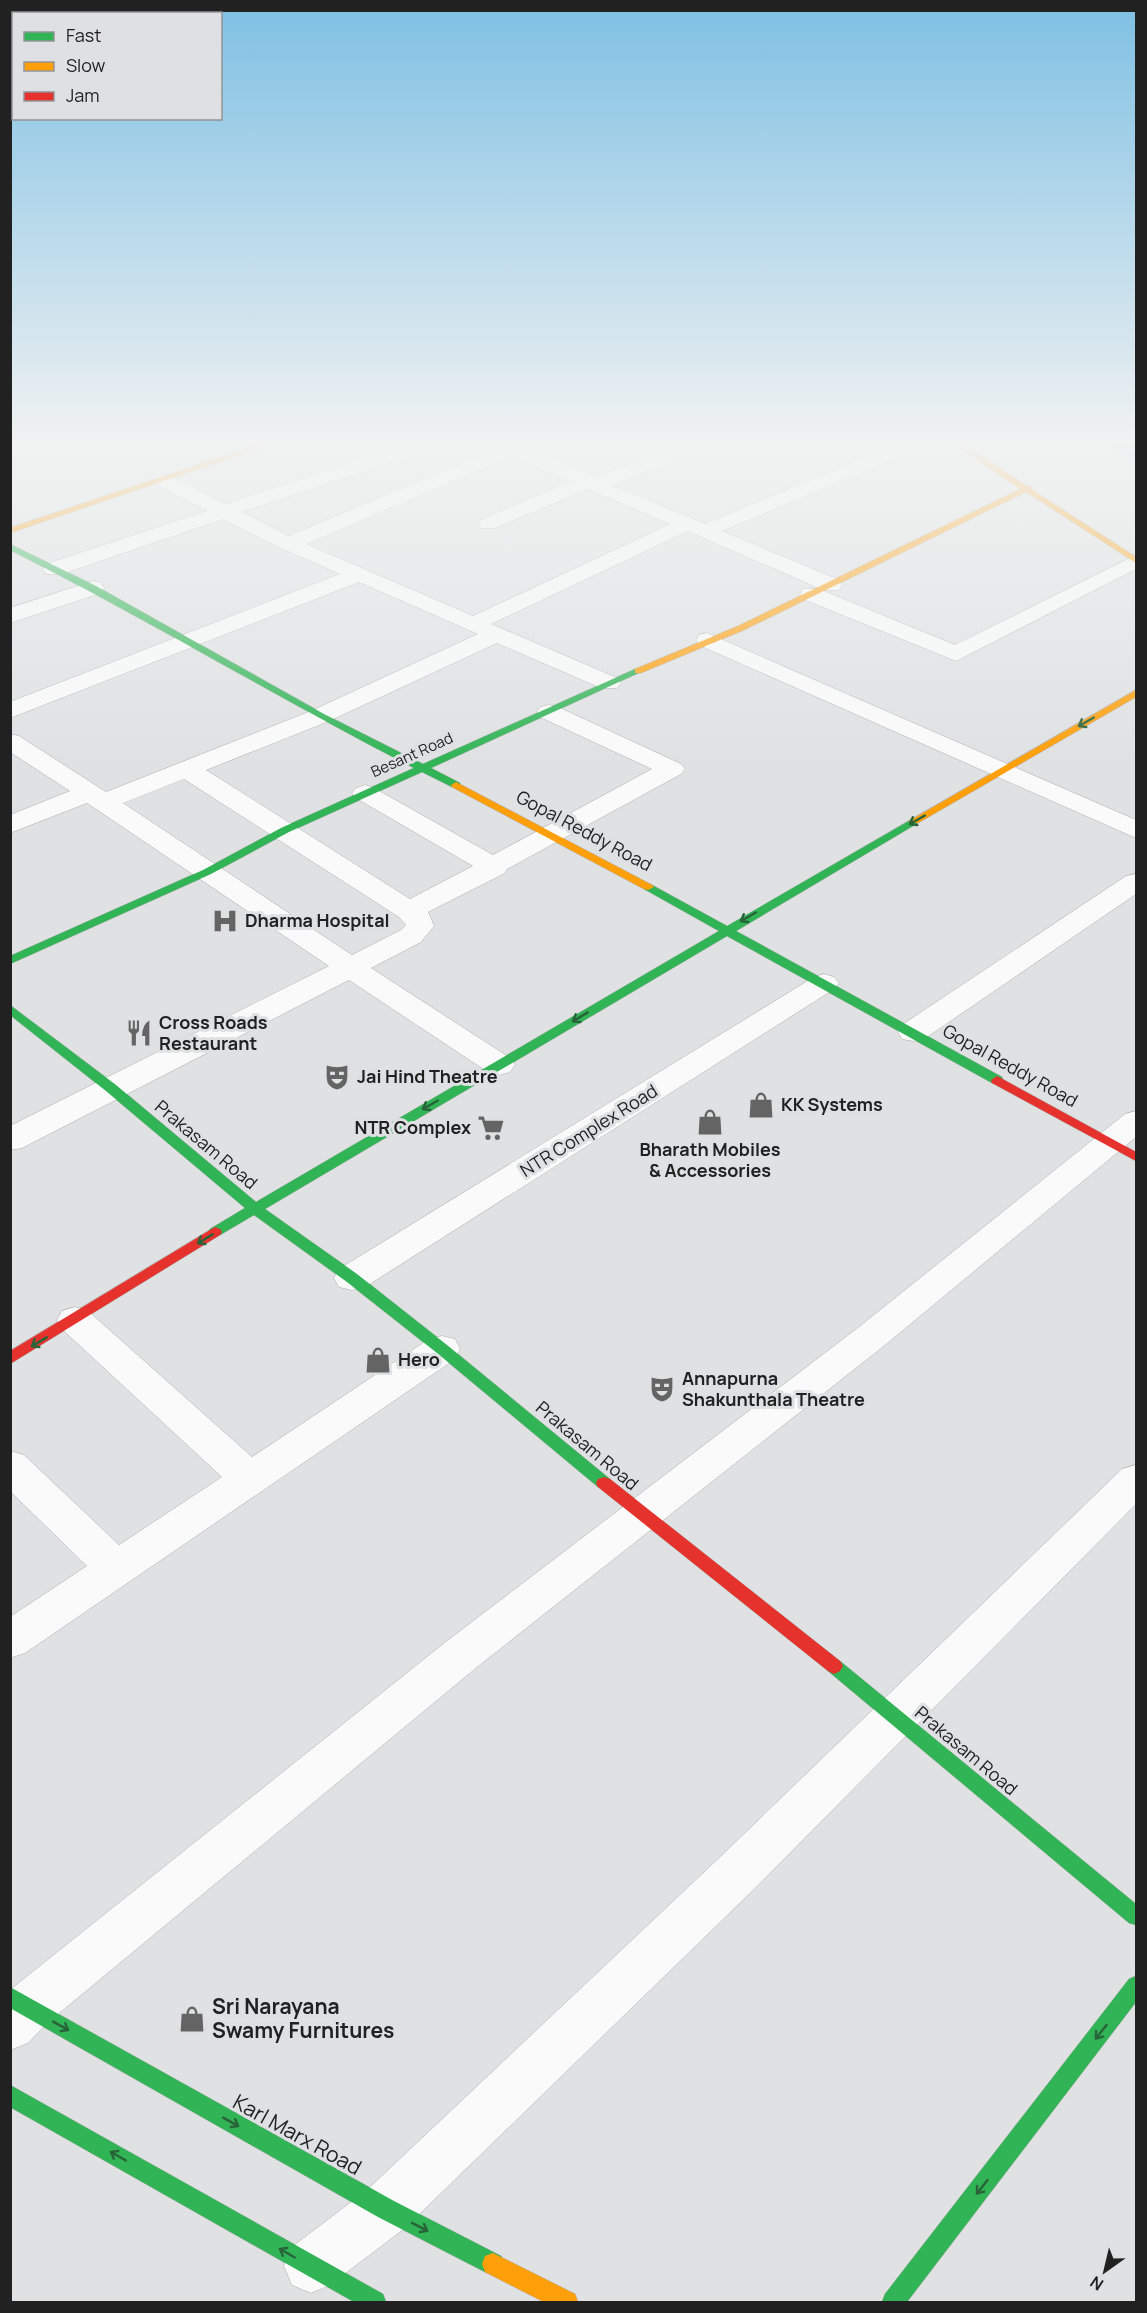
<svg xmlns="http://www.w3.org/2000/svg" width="1147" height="2313" font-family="Manrope,sans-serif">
  <rect width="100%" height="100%" fill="#e0e1e2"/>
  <path fill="#7fd1dc" d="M1099,439H1136V461Z"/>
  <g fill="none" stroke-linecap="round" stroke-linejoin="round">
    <g stroke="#abacad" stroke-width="1">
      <path id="street" d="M25,439H54L52,443L10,457V444Z
        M412,439H437L403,458L242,512L289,536L495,449L479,439H505L596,477L693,439H720L718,443L612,485L705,524L908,439H934L932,443L722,531L839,580L842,585L839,590H823L688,531L491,624L617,678L621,683L617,688H601L497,643L329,721L206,770L410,899L473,866L356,798L352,793L356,788L365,785L374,788L493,855L652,769L540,717L537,712L540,707L549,705L558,707L681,764L685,769L681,774L507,869L505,873L428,912L434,926L421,942L371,968L510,1058L515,1065L510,1072L499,1075L488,1072L349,980L22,1148L10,1150V1126L329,966L87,803L10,833V815L70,791L10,752V734L19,736L106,792L311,711L478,634L359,582L10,718V702L340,574L281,548L223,519L62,574H46L43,569L46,564L207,511L156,484L153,480L156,476H170L226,504L389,450ZM511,456L571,481L481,520L478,524L481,528H495L588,489L670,524L473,616L306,544ZM184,779L399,917L406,925L401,930L352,955L123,803Z
        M1136,555V569L956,661L803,599L800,594L803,589H819L955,645Z
        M93,581L101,583L104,588L101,593L10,623V608Z
        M707,633L1136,820V838L699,645L696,640L699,635Z
        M1136,874V894L924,1039L913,1041L902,1039L898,1032L902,1025L1126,876Z
        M824,974L834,977L839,983L834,989L365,1287L352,1290L339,1287L334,1278L339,1269L814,977Z
        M1136,1111V1137L885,1345L477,1667L46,2024L28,2043L10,2050V1990L447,1641L859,1327L1125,1114Z
        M75,1307L88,1311L252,1457L429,1339L442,1336L455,1339L460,1349L455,1359L25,1653L10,1658V1617L87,1566L10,1491V1451L24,1455L119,1545L222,1477L62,1329L57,1320L62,1311Z
        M1136,1465V1504L750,1893L405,2228L330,2285L311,2293L292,2285L284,2266L292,2247L367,2190L716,1861L1122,1469Z"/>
    </g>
    <g stroke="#abacad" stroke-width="1">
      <path id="fast" d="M10,544L96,586L324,714L423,764L635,669L643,671L431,768L460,783V787H452L422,772L289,832L211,874L10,964V956L203,870L281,828L414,768C278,698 147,619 10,550Z
        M914,818L918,819V823L736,931L1002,1077L1003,1080L1002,1083H992L727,936L265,1209L357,1274L447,1345L610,1479L612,1483L610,1487L604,1489L598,1487L437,1353L347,1282L254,1215L220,1235H210L208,1232L210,1229L245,1208L106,1091L10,1015V1005L116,1085L256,1202L719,931L644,889V885H652L727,926Z
        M834,1658L840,1661L1136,1904V1925L1129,1923L828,1671L825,1666L828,1661Z
        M1136,1976V2002L907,2302H882L885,2294L1129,1979Z
        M10,1987L394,2201L501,2256L504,2264L501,2272L493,2275L485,2272L378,2217L10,2008Z
        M10,2085L383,2294L386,2302H354L10,2107Z"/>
    </g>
    <g stroke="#abacad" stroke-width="1">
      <path id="slow" d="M274,439H287L10,533V528Z
        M946,439H956L1027,486H1031V489L1136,557V563L1026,492L744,630L641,673H635V669L738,626L1020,489Z
        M1136,690V697L918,823H910L909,821Z
        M456,782L652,885L654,887L648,890L644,889L452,787L451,785Z
        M493,2253L575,2294L578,2302H544L485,2272L482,2264L485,2256Z"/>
    </g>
    <g stroke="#abacad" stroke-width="1">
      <path id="jam" d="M997,1076L1136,1152V1161L992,1083L991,1080Z
        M215,1227L220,1229L222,1232L220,1235L10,1364V1351Z
        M604,1477L610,1479L840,1661L843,1666L840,1671L834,1674L828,1671L598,1487L596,1483L598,1479Z"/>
    </g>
    <use href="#street" fill="#fafafb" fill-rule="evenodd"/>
    <use href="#fast" fill="#30b455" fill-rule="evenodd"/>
    <use href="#slow" fill="#ff9f0a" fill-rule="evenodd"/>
    <use href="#jam" fill="#e5322d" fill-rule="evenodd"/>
  </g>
  <defs><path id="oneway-shaft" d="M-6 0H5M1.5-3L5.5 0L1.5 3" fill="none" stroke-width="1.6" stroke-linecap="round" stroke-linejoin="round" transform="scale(1.5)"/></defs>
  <g stroke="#286339">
    <use href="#oneway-shaft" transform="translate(1086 722) rotate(150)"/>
    <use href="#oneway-shaft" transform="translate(917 820) rotate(150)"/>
    <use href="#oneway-shaft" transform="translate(748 917) rotate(150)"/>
    <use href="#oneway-shaft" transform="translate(580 1017) rotate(149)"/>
    <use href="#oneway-shaft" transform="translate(430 1105) rotate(150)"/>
    <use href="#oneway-shaft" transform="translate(205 1239) rotate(148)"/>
    <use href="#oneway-shaft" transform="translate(39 1342) rotate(149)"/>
    <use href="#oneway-shaft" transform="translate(61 2026) rotate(29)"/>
    <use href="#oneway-shaft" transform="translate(1101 2032) rotate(128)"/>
    <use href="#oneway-shaft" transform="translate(231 2122) rotate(29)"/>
    <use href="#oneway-shaft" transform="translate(118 2156) rotate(-150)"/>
    <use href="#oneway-shaft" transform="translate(982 2187) rotate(128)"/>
    <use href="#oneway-shaft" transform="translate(420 2227) rotate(27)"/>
    <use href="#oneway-shaft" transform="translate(287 2253) rotate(-150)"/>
  </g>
  <linearGradient id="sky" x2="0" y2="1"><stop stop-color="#7ec0e3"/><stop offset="0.58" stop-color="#f1f2f2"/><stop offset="1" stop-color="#f1f2f2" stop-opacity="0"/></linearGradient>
  <rect width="1147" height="763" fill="url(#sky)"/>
  <defs>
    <g id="hospital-bare" transform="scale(2.07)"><path d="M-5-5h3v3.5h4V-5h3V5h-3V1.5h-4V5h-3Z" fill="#646465" stroke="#dfe0e3" stroke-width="2.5" paint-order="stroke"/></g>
    <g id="restaurant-bare" transform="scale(2.07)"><path d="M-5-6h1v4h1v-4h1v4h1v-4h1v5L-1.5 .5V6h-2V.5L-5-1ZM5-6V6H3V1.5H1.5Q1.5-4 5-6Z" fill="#646465" stroke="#dfe0e3" stroke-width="2.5" paint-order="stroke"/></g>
    <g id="theatre-bare" transform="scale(2.07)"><path d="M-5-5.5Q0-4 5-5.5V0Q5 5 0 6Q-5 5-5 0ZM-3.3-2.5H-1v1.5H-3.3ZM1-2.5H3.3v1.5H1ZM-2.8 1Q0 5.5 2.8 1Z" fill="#646465" stroke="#dfe0e3" stroke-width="2.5" paint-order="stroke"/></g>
    <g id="shop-bare" transform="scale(2.07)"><path d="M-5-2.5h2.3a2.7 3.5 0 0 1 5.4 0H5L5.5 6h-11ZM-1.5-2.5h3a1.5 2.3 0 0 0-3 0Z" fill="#646465" stroke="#dfe0e3" stroke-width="2.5" paint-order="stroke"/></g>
    <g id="supermarket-bare" transform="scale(2.07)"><path d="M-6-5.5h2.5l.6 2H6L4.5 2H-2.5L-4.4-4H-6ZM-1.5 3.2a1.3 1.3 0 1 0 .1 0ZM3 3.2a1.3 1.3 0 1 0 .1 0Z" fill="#646465" stroke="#dfe0e3" stroke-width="2.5" paint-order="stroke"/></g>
  </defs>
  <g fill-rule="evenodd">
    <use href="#hospital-bare" x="225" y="921"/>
    <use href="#restaurant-bare" x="139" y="1033"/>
    <use href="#theatre-bare" x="337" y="1077"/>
    <use href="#shop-bare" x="761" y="1105"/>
    <use href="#shop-bare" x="710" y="1122"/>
    <use href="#supermarket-bare" x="491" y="1128"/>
    <use href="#shop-bare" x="378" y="1360"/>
    <use href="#theatre-bare" x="662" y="1389"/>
    <use href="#shop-bare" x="192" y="2019"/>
  </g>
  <g text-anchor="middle" stroke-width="6" stroke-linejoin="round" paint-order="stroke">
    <g font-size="15" fill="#212122" stroke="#dfe0e3">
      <text transform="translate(412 755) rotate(-24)" y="5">Besant Road</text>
    </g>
    <g font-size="18" fill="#212122" stroke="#dfe0e3">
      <text transform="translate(584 831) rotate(28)" y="6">Gopal Reddy Road</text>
      <text transform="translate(1010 1066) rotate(29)" y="6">Gopal Reddy Road</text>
      <text transform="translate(589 1131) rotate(-32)" y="6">NTR Complex Road</text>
      <text transform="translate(206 1145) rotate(40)" y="6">Prakasam Road</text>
      <text transform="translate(587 1446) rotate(40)" y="6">Prakasam Road</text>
      <text transform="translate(966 1751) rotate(40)" y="6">Prakasam Road</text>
    </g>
    <g font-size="18" font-weight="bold" fill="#212122" stroke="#dfe0e3" text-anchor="start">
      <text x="245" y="927">Dharma Hospital</text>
      <text x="159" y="1029">Cross Roads<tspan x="159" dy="21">Restaurant</tspan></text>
      <text x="357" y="1083">Jai Hind Theatre</text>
      <text x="781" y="1111">KK Systems</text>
      <text x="471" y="1134" text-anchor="end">NTR Complex</text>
      <text x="710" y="1156" text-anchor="middle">Bharath Mobiles<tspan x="710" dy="21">&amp; Accessories</tspan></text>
      <text x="398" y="1366">Hero</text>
      <text x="682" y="1385">Annapurna<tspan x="682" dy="21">Shakunthala Theatre</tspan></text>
    </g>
    <g font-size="21" font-weight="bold" fill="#212122" stroke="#dfe0e3" text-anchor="start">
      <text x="212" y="2014">Sri Narayana<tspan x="212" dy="24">Swamy Furnitures</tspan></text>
    </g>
    <g font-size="21" fill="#212122" stroke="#dfe0e3">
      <text transform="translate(297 2135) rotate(29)" y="7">Karl Marx Road</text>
    </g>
  </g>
  <rect width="1147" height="2313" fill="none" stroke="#212122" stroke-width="24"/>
  <rect x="12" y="12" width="210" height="108" fill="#dfe0e3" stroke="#939496" stroke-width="1.5"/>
  <rect x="24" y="32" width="30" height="9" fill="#30b455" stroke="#939496" stroke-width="1.5"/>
  <text x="66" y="42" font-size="18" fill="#212122">Fast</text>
  <rect x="24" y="62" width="30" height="9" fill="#ff9f0a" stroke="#939496" stroke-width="1.5"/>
  <text x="66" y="72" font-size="18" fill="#212122">Slow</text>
  <rect x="24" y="92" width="30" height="9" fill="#e5322d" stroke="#939496" stroke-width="1.5"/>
  <text x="66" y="102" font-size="18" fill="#212122">Jam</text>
  <g transform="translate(1105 2271) rotate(214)" stroke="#dfe0e3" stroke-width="4.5" paint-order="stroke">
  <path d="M0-4.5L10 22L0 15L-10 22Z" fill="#212122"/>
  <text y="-9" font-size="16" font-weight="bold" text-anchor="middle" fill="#212122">N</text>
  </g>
</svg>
